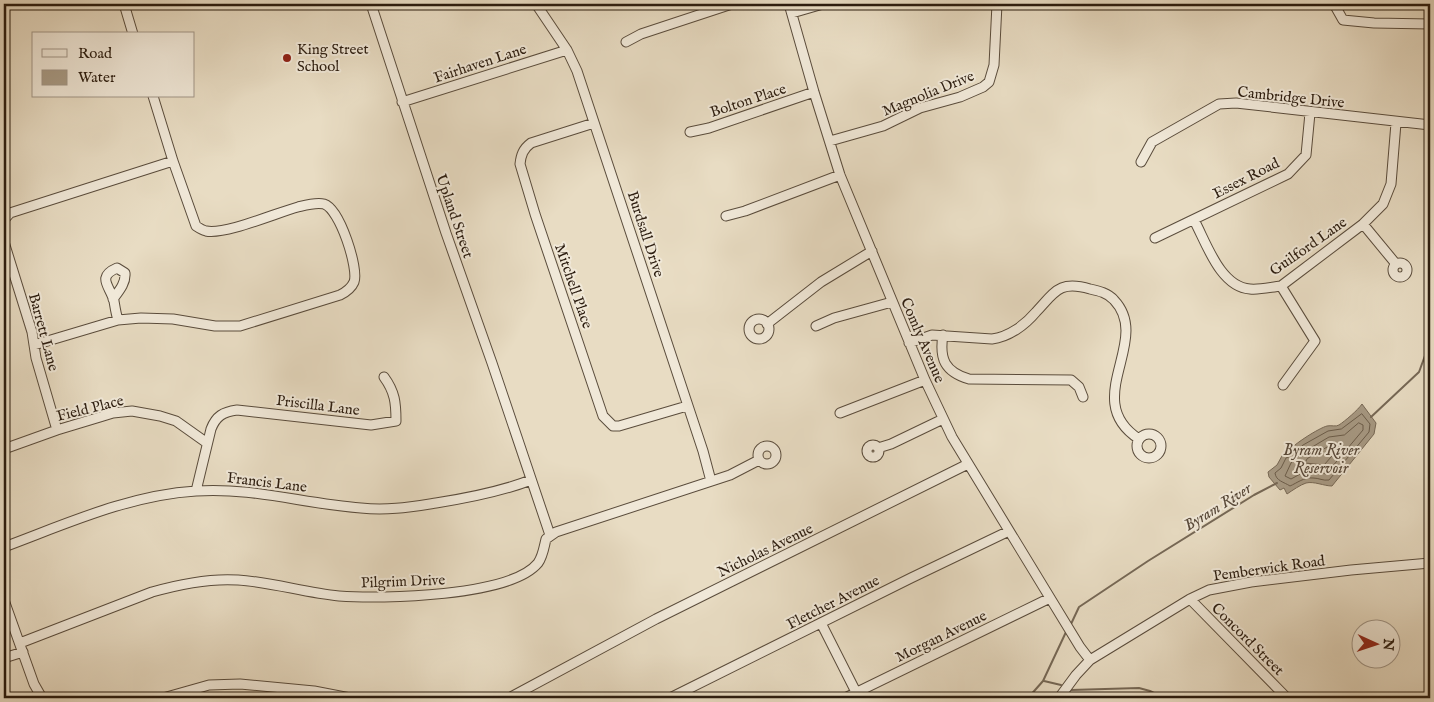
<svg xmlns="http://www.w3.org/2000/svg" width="1434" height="702" font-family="'IM FELL English',serif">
  <rect width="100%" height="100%" fill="#e8dcc3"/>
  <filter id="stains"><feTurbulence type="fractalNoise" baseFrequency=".004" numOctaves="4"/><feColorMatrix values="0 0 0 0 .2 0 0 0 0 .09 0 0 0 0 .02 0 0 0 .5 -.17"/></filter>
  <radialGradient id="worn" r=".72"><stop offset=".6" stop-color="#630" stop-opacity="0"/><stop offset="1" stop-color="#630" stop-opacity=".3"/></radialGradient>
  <path fill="#a89b86" stroke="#766856" d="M1362,404L1376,423L1374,434L1332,486C1324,486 1314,481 1306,483C1300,485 1293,490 1287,494L1284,488L1280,490L1269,477L1268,472L1277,465L1283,454L1288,452C1292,445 1319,428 1327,426C1331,425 1336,427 1339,425C1345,421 1358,410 1362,404Z"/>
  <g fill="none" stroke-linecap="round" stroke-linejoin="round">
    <path stroke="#6a5c4a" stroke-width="1" d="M1362,414L1370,424L1369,432L1329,480C1323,481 1319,478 1313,478C1304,477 1297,483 1290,486C1284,482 1276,481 1275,473L1281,468L1286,458L1291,456L1303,445L1328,431L1341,429Z
      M1359,423L1363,425V430L1326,474L1313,471L1304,472L1291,479L1285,476L1291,463L1302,453L1329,437L1344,435Z
      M1331,445H1337L1339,448L1324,465L1305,463L1307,459Z"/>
    <path stroke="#766856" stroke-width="2" d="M1371,417L1419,372L1430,342
      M1071,624L1079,607L1148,561L1254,495L1277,483
      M1044,681L1061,685
      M1071,690L1139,688L1150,691L1164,698
      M1028,698L1043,681L1066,632"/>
    <g stroke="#5a4c3c" stroke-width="11">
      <path id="minor" d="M124,4L133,34
        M371,4L446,233L492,363L550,535
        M536,4L567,50L577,71L703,451L711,481
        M789,4L814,92L840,175L925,380L952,437L1080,647L1090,660
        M1334,4L1343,20L1374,23L1430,24
        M792,13L823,4
        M626,42L641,34L732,4
        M402,102L567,50
        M594,123L531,143C523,149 521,155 520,164L535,214L603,416L613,426H619L687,406
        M690,132L709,128L814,92
        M830,141L883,126L920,108L960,97L983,87L989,82L994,65L997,4
        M1141,162L1152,142L1219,104L1236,103L1430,125
        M726,216L745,211L840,175
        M4,220L10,213L173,161
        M1194,220C1206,242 1220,287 1250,289C1260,290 1271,287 1281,286L1363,224L1383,204L1391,184L1396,123
        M1363,224L1396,264
        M1155,238L1288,174L1306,155L1310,113
        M4,242L32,332L36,358L57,430
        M1393 270a7 7 0 1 1 14 0a7 7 0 1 1-14 0Z
        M1281,286L1315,341L1283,385
        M113,299C119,291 126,283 125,273L117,268C96,277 110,286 114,301C115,307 116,314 118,320
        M749 329a10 10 0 1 1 20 0a10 10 0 1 1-20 0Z
        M767,324L821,282L872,251
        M816,326L834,318L892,302
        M943,335C939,359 945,372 969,379L1071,380L1079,387L1083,397
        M909,343L932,335L992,339C1009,337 1025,325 1036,312C1055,292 1059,280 1090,289C1099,291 1108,293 1114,300C1153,341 1079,400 1139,439
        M34,345L118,320L141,318L173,319L215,326H240L340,295C346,292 351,289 354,282C359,269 340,209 324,204C316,202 306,205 298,207C276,213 225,235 206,231C202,230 199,228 196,226L173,161L153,96
        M840,413L925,380
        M1137 446a12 12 0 1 1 24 0a12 12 0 1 1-24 0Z
        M867 451a6 6 0 1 1 12 0a6 6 0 1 1-12 0Z
        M758 455a9 9 0 1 1 18 0a9 9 0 1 1-18 0Z
        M878,448L891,444L943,419
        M4,449L57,430L100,417L113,413L132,411L160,416L176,421L207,443
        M196,491L211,429C216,416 223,412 237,410L371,425L396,421C396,403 395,392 384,377
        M4,547C66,524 129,495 196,491C252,487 305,504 361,508C387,511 410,507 436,503C468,498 500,492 531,480
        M1190,599L1287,698
        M4,600L34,684L42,698
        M821,623L859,698
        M20,643L152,592C180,584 209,578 238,580C272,582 305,593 339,596C382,599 510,597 538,563C543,556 544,547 546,539L556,532L730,475L759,460
        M4,658L23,652
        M163,698L209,685L240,684L314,691L350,698
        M509,698L656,619L968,464
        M670,698L911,578L1009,531
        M845,698L1050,598
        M1059,698L1076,675L1090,660L1190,599L1209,590L1251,582L1351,570L1430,563"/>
    </g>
    <use href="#minor" stroke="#f0e8d8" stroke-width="9"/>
  </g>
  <circle fill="#8f2418" stroke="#f0e8d8" stroke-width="2" cx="287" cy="58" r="5"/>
  <g text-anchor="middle" stroke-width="4" stroke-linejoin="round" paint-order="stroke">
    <g font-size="15" fill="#2b1c0f" stroke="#f0e8d8" text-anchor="start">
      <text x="297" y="54">King Street<tspan x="297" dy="17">School</tspan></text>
    </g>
    <g font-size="15" fill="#2b1c0f" stroke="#f0e8d8">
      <text transform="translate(480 63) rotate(-18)" y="5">Fairhaven Lane</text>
      <text transform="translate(928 93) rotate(-22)" y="5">Magnolia Drive</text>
      <text transform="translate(1291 97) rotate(6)" y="5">Cambridge Drive</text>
      <text transform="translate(748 100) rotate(-18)" y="5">Bolton Place</text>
      <text transform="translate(1246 178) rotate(-27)" y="5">Essex Road</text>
      <text transform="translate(455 216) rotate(71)" y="5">Upland Street</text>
      <text transform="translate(646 234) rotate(72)" y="5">Burdsall Drive</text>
      <text transform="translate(1308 246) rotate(-35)" y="5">Guilford Lane</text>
      <text transform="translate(574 286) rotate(71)" y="5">Mitchell Place</text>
      <text transform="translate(44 332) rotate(75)" y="5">Barrett Lane</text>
      <text transform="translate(923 340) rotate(67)" y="5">Comly Avenue</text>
      <text transform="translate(318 405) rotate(7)" y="5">Priscilla Lane</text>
      <text transform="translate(90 408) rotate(-14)" y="5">Field Place</text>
      <text transform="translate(267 482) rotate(7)" y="5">Francis Lane</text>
      <text transform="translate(765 550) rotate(-26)" y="5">Nicholas Avenue</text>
      <text transform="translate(1269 568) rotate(-8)" y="5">Pemberwick Road</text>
      <text transform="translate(403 581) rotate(-2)" y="5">Pilgrim Drive</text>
      <text transform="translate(833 602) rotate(-27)" y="5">Fletcher Avenue</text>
      <text transform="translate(941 636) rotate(-26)" y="5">Morgan Avenue</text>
      <text transform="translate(1248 639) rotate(45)" y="5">Concord Street</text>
    </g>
    <g font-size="16" font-style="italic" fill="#574839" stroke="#f0e8d8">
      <text x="1321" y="455">Byram River<tspan x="1321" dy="18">Reservoir</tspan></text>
      <text transform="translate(1217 506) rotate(-32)" y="6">Byram River</text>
    </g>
  </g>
  <rect width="1434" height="702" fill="none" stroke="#e8dcc3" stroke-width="20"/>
  <rect x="5" y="5" width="1424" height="692" fill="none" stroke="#2b1c0f" stroke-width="2.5"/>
  <rect x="10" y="10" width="1414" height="682" fill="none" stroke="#2b1c0f"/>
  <rect x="32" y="32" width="162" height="65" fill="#f0e8d8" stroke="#a19688"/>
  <rect x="42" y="49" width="25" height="8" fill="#f0e8d8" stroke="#a19688"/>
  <text x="78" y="58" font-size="15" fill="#2b1c0f">Road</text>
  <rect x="42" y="70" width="25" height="15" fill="#a89b86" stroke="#a19688"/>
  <text x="78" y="82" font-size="15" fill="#2b1c0f">Water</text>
  <g transform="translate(1376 644) rotate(93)"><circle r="24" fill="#f0e8d8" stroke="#a19688"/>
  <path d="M0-4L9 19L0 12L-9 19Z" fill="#8f2418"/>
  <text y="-8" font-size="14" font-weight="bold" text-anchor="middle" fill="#2b1c0f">N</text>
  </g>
  <rect width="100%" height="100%" filter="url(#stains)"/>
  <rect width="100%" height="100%" fill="url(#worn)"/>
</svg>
